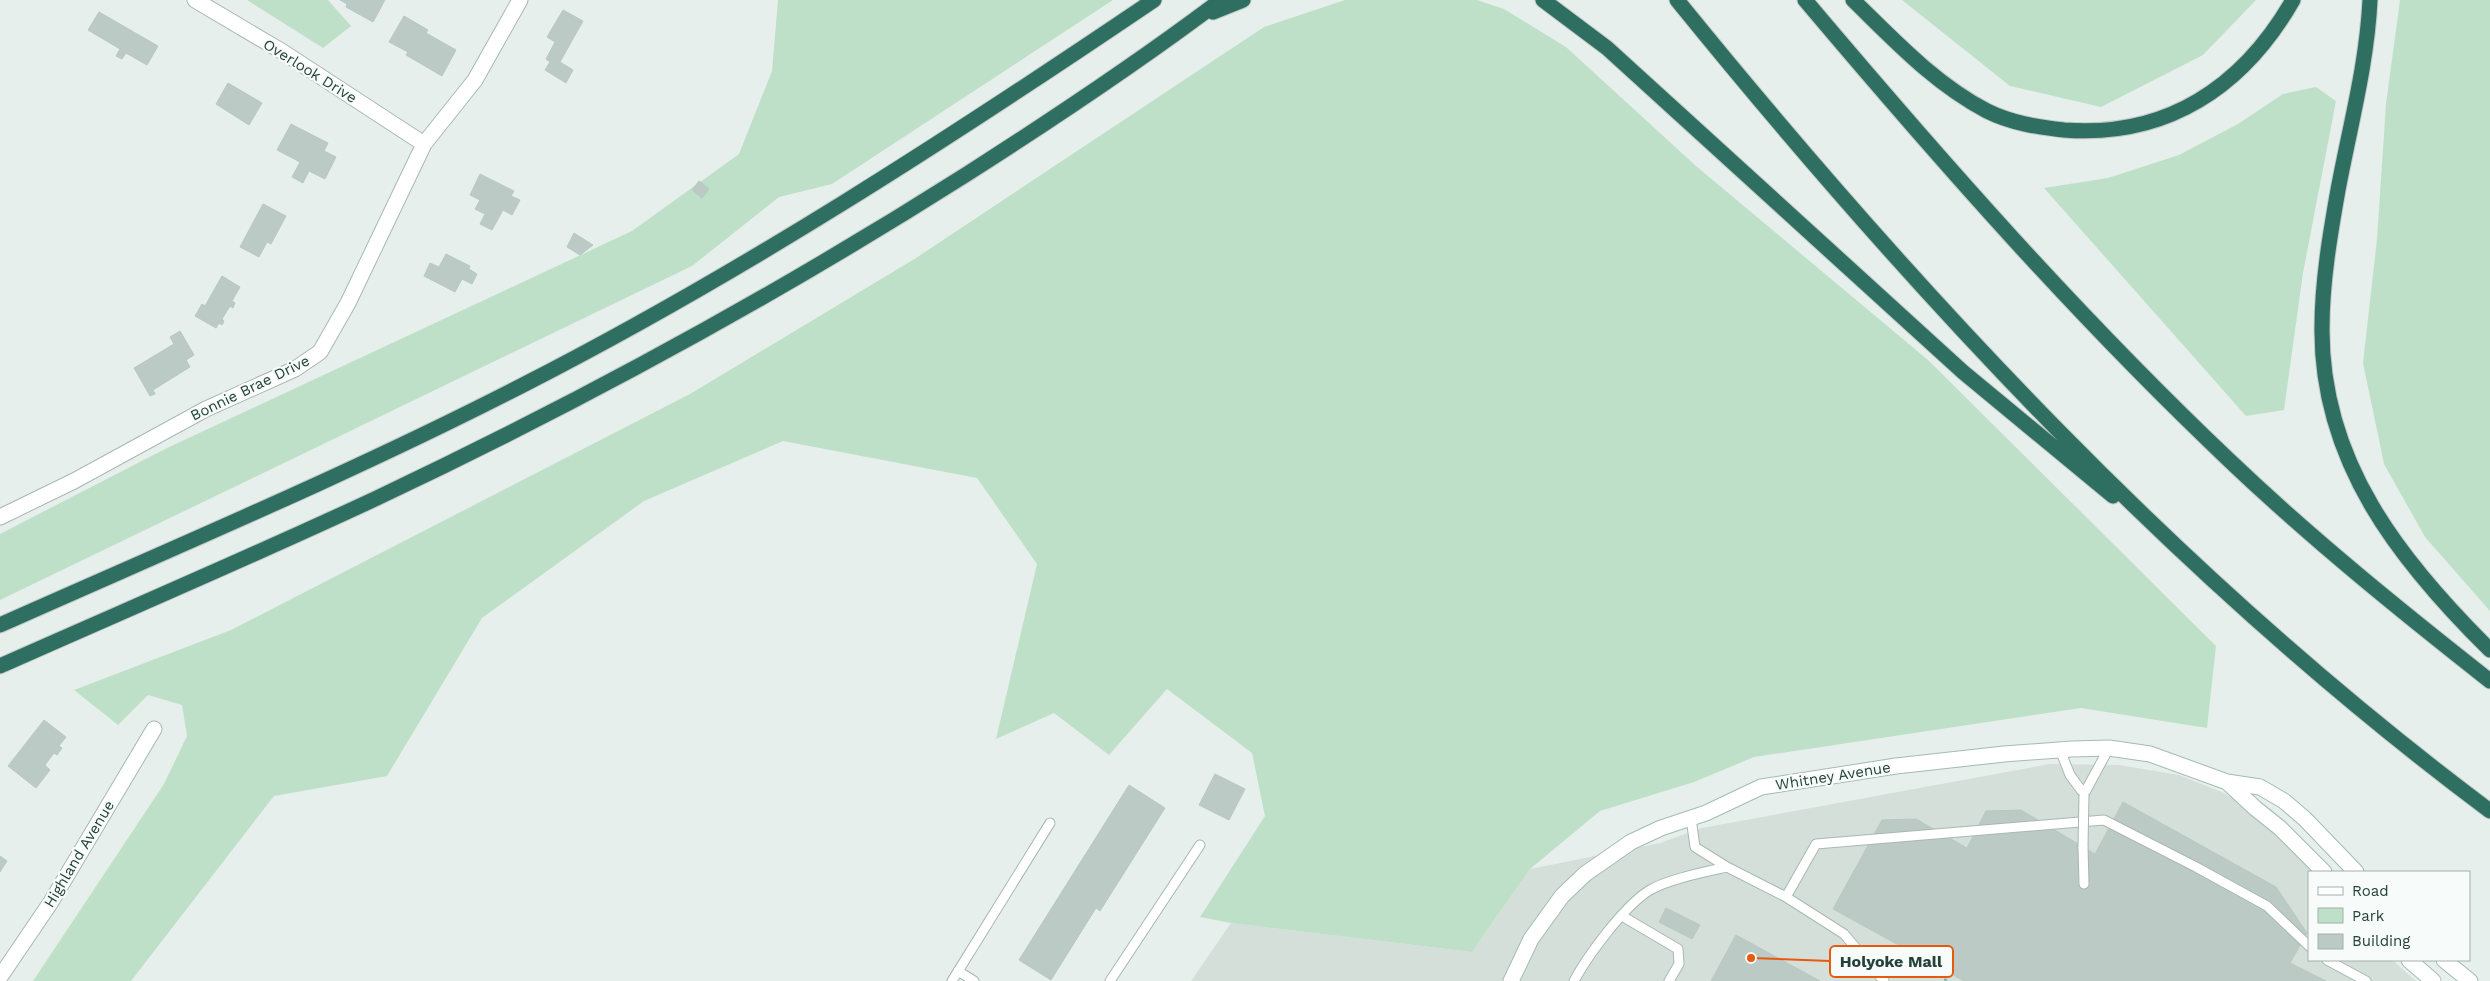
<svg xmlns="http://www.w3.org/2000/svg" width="2490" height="981" font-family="'Work Sans',sans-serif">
  <rect width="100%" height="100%" fill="#e6efeb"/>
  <path fill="#d4dfda" d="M2050,764L2119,765L2179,775L2224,793L2253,812L2283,839L2313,872H2309V960H2392L2416,981H1191L1231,923L1472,952L1530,869L1660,843L1702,828Z"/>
  <path fill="#bfe0c8" d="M247,0H328L351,26L323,48Z
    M778,0H1113L832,184L779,197L692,266L0,600V534L165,449L632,231L739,154L772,71Z
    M1345,0H1477L1504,9L1566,47L1696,166L1928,360L2216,646L2207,728L2081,708L1754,757L1694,782L1600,811L1530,869L1472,952L1231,923L1200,917L1265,816L1252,753L1167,689L1109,755L1054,713L996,739L1037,564L977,478L783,441L644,501L482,618L387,776L274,796L131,981H33L164,784L187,736L182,705L148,695L118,725L74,690L231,630L690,394L916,258L1264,27Z
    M1902,0H2256L2203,55L2101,107L2010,86Z
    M2400,0H2490V611L2425,537L2384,464L2363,363L2377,239L2386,104Z
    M2316,87L2336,101L2303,273L2284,410L2246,416L2044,188L2108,178L2179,155L2238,124L2283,94Z"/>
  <path fill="#bbcac4" stroke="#b8c9c2" d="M340,0H385L373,22L346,7L347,4Z
    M563,10L583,21L560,62L573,70L566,83L545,70L550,62L546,59L555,42L547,37Z
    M99,12L158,46L147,65L126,53L122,59L116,56L120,49L88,30Z
    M404,16L428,30L426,33L456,50L442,76L406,55L408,52L389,42Z
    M228,83L262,103L249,125L216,104Z
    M291,124L328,143L324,151L336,157L325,179L309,171L303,183L292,177L300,162L277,150Z
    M480,174L514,191L511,196L520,200L512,215L503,210L492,230L480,224L485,214L475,209L480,200L470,195Z
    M699,181L709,189L702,198L692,190Z
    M263,204L286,216L271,244L267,242L259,257L240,247Z
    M574,233L593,245L580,255L567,247Z
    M446,254L470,266L469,269L477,274L472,284L462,279L455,292L424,276L430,263L439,267Z
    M222,276L240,287L232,301L235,303L233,308L230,306L222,319L224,321L222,325L219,323L216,328L195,316L202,304L205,306Z
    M180,331L194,355L186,360L190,367L153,390L155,394L150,396L134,368L174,344L170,337Z
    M44,720L66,737L59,746L62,748L57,755L54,753L45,765L50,770L36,788L8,766Z
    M1215,774L1245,789L1229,820L1199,805Z
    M1129,785L1165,808L1100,911L1096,908L1051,980L1019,960Z
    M2123,802L2276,887L2307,933L2290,963L2326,981H1964L1833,909L1882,820L1916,819L1967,848L1986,811L2021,810L2095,854Z
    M0,856L7,861L0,872Z
    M1666,908L1700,925L1692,939L1659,922Z
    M1736,935L1820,981H1711Z"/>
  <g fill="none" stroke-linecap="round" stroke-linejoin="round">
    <g stroke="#a8b8b2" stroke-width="11">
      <path id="service" d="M2060,750L2070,775L2084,794L2109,748
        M1691,818L1695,847L1727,867
        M2083,847L2084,884
        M1786,897L1816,844L2104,820L2196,867L2267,906L2309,946
        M1622,916L1678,949L1679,964L1669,981
        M2327,960L2366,981
        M958,971L974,981
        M952,981L1050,823
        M1110,981L1200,845
        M1574,981C1588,955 1625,905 1650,890C1669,879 1705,872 1727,867L1786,897L1844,934L1884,981"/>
    </g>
    <g stroke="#a8b8b2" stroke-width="17">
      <path id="minor" d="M195,0L283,52L424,144
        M0,517L74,481L206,409L295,369L320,352L348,303L424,144L475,80L520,0
        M0,977L51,902L154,729"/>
    </g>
    <g stroke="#a4bbb3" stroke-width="17">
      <path id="secondary" d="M2227,782L2255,808L2280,828L2324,872
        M2409,960L2433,981
        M2444,960L2470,981
        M1511,981L1531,939L1562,896L1585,874L1631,842L1661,828L1706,813L1761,787L1896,766L2004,754L2072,749L2109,748L2150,754L2227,782L2260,787L2284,801L2305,819L2356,872"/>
    </g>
    <g stroke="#c2cac8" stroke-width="17">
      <path id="motorway" d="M1543,0L1607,48L1963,372L2113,496
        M1677,0C1918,297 2183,582 2490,811
        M1805,0C1940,160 2078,317 2230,461C2312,539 2401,611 2490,681
        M1853,0C1894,40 1935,84 1987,111C2011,123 2037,127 2064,130C2167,138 2243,87 2293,0
        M2370,0C2367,64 2350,126 2338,190C2330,235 2322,282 2322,328C2321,462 2400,561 2490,650
        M1213,12L1243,0
        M0,625C175,547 352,473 523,385C742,273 950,138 1154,0
        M0,666C126,610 253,556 377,498C580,402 778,294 967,174C1053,119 1139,62 1221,0"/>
    </g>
    <path stroke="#86b3a5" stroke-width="3" stroke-dasharray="2.5 4" stroke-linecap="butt" d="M1945,981L1949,973"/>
    <use href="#service" stroke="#fff" stroke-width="9"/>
    <use href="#minor" stroke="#fff" stroke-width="15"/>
    <use href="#secondary" stroke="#fff" stroke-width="15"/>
    <use href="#motorway" stroke="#2f6f62" stroke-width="15"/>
    <g stroke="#a8b8b2" stroke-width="11" stroke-linecap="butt">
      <path id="service-bridge" d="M2083,847L2084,794"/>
    </g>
    <use href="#service-bridge" stroke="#fff" stroke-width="9"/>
  </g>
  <g text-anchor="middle" stroke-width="4.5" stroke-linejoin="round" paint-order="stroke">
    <g font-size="15" fill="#24423a" stroke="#f7fbf9">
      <text transform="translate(310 71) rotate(32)" y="5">Overlook Drive</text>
      <text transform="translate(250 388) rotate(-26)" y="5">Bonnie Brae Drive</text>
      <text transform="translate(1833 776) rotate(-9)" y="5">Whitney Avenue</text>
      <text transform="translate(79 854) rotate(-59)" y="5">Highland Avenue</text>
    </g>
  </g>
  <path fill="none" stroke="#e8590c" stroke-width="2" d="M1751 958L1830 961"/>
  <circle fill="#e8590c" stroke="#f7fbf9" stroke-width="2" cx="1751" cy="958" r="5"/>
  <rect fill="#f7fbf9" stroke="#e8590c" stroke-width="2" x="1830" y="946" width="123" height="31" rx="5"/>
  <g font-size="16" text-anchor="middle" font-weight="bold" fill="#24423a">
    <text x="1891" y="967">Holyoke Mall</text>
  </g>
  <rect x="2308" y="871" width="162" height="90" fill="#f7fbf9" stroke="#a3b1ad"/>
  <rect x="2318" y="887" width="25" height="8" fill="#ffffff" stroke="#a3b1ad"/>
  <text x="2352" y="896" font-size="15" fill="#24423a">Road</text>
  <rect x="2318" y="908" width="25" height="15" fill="#bfe0c8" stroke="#a3b1ad"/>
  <text x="2352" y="921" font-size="15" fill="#24423a">Park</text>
  <rect x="2318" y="934" width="25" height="15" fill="#bbcac4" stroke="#a3b1ad"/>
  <text x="2352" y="946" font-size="15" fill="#24423a">Building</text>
</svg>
